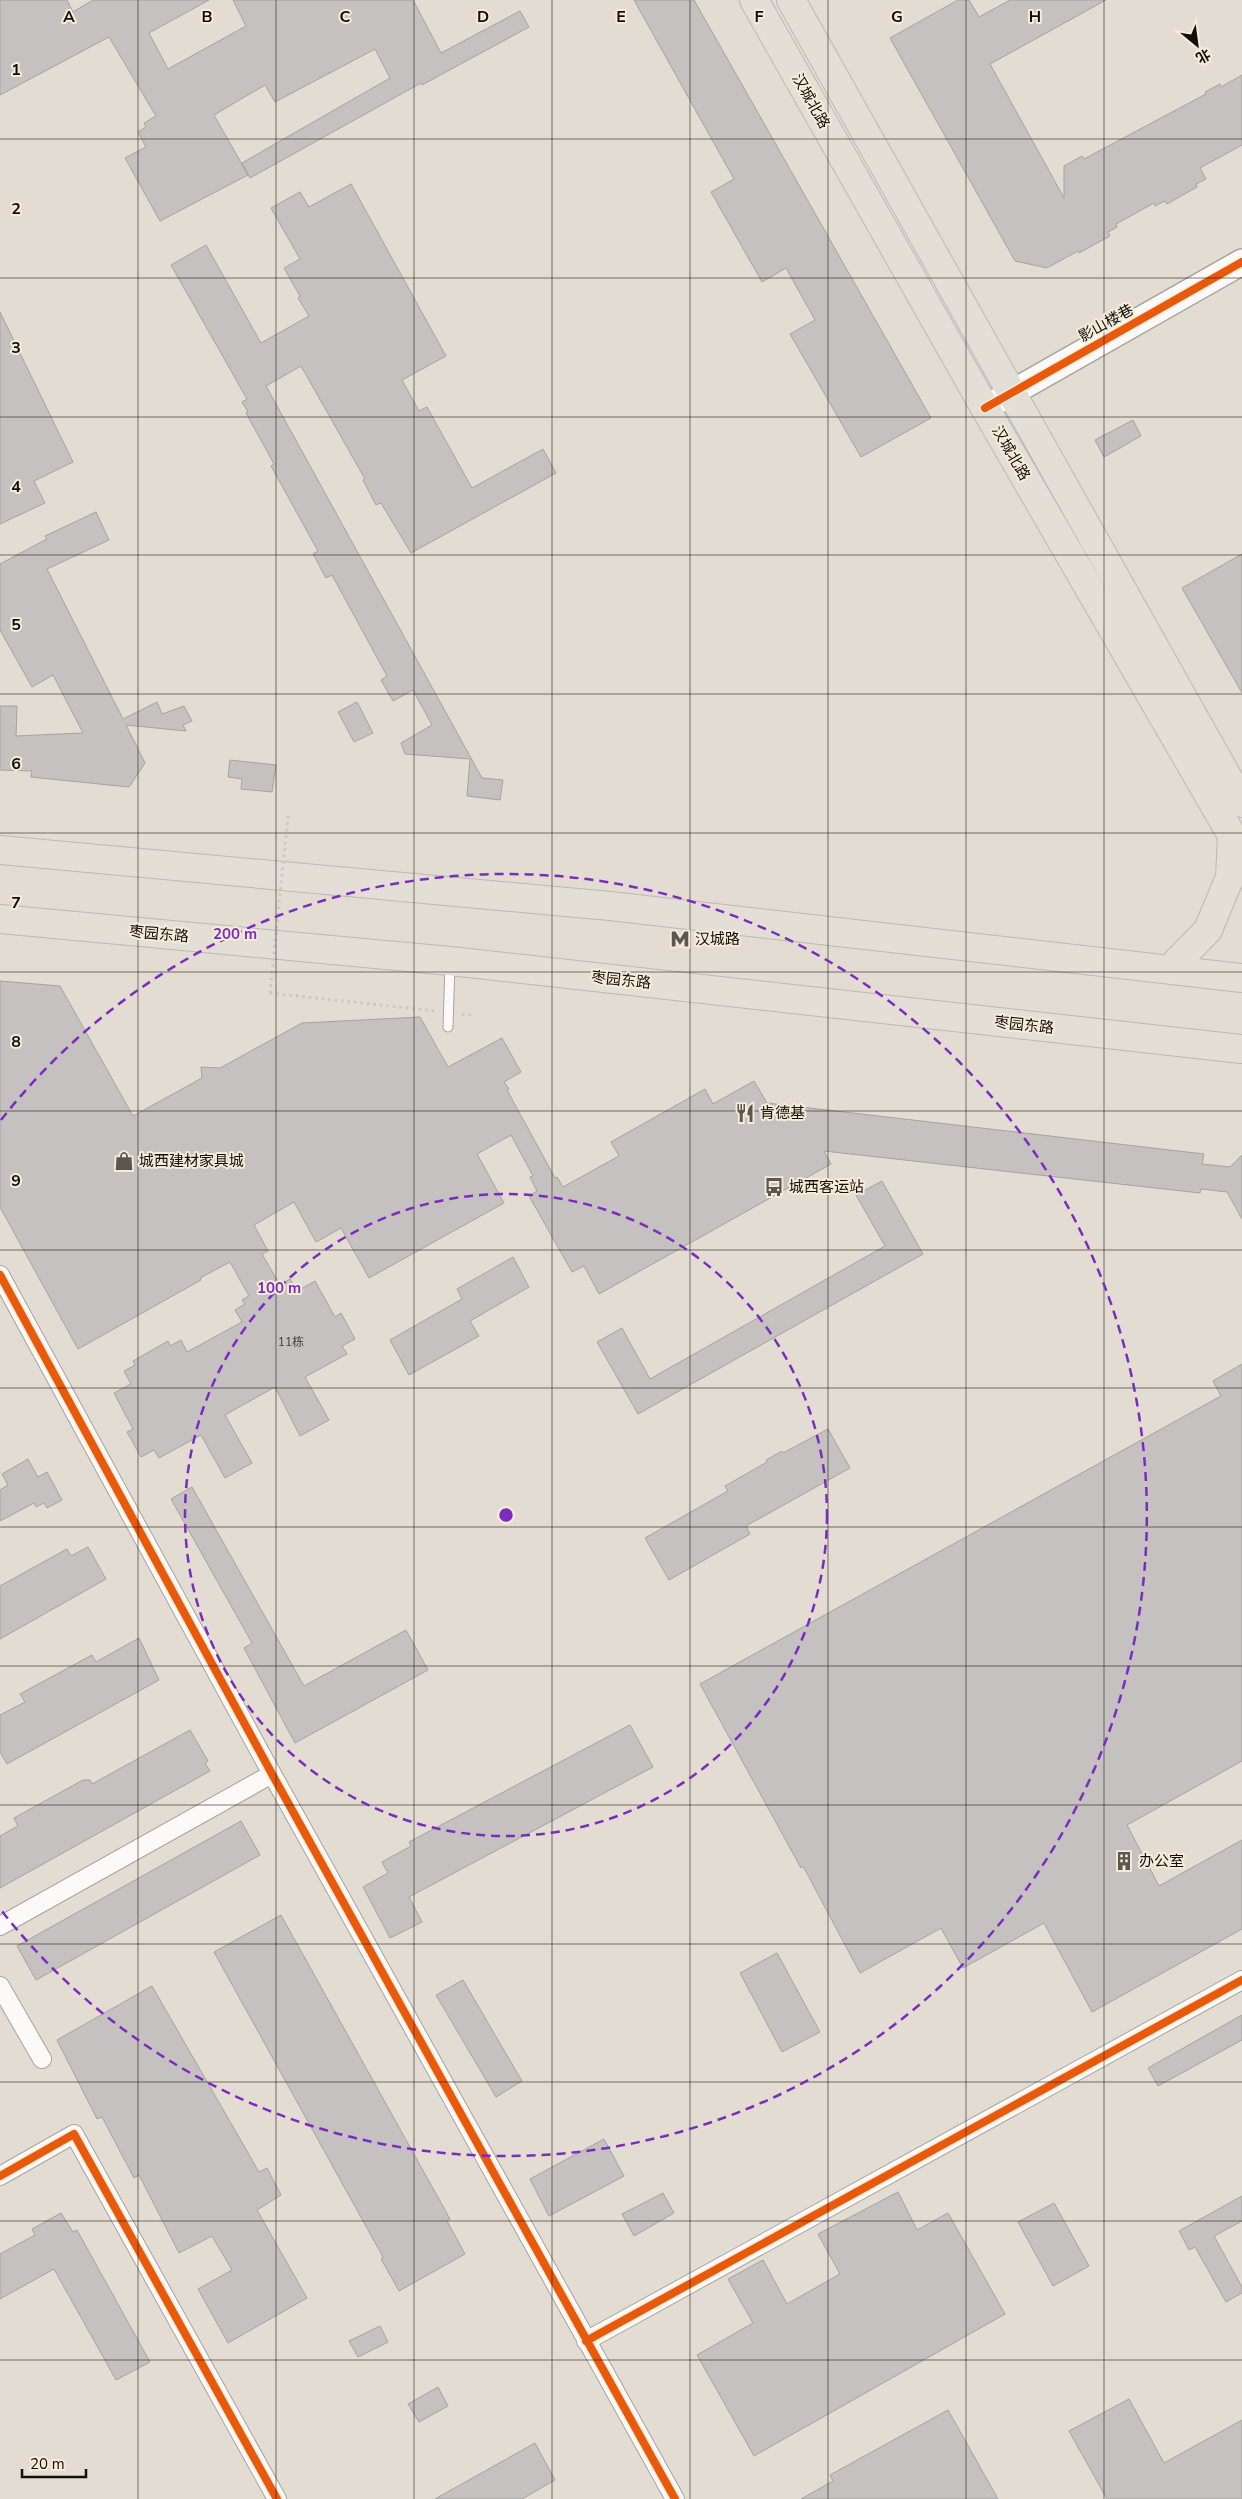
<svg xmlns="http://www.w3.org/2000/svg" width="1242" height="2499" font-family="'Nunito Sans','Noto Sans SC',sans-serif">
  <rect width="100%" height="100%" fill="#e2dcd2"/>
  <path fill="#c4c1c0" stroke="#a5a2a0" d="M0,0H67L73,12L93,0H209L149,33L168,69L246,26L233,0H413L441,53L520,11L529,27L422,85L421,83L250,178L242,163L390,78L375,49L275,102L265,85L214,115L248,175L160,221L125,158L146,147L138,132L146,127L144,123L156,116L109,37L0,95Z
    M634,0H694L931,418L861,457L790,334L815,320L786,268L762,282L711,192L734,179Z
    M958,0H969L979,17L1010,0H1106L990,64L1064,198V166L1082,156L1084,159L1206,94L1205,92L1220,84L1221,87L1242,75V145L1200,168L1206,179L1196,184L1197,187L1167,204L1165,201L1155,206L1154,203L1116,224L1117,227L1108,232L1110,236L1079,253L1078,251L1047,268L1015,261L890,38Z
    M351,184L446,356L402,380L419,411L427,407L472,488L543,449L556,473L411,553L381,503L376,505L363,480L365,479L301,366L266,386L482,778L503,780L500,800L467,796L470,759L405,754L401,743L432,725L413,690L393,701L381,680L387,676L332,575L326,578L313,554L318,551L271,466L274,464L246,413L248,412L242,402L247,399L171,265L206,245L261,343L309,316L298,298L300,296L284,268L300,259L271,208L300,192L309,207Z
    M0,312L73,462L34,481L45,503L0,524Z
    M1133,420L1141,436L1104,457L1095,440Z
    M96,512L109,540L47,569L123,719L157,702L162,714L184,706L192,721L183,725L186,731L126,725L145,763L129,787L31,777L32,771L0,770V706H17L16,736L83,733L53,675L32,687L0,630V564L47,539L45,536Z
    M1242,554V693L1182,588Z
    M357,702L373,733L354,742L338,712Z
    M230,760L276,765L272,792L241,789L242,779L228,777Z
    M0,981L60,986L133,1116L202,1078L201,1067L220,1068L302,1023L420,1017L448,1067L502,1038L521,1072L504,1082L509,1089L507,1090L555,1178L557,1177L563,1187L619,1156L611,1142L705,1089L713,1104L754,1081L767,1103L1204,1154L1202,1164L1230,1167L1242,1155V1219L1227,1192L1201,1189L1200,1193L824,1151L831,1164L599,1294L584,1266L572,1272L529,1196L537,1191L530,1177L533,1176L511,1135L477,1154L504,1203L369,1278L341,1228L316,1242L294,1202L254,1225L268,1251L262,1254L280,1285L290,1279L297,1291L315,1281L335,1317L341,1313L355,1339L342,1346L347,1354L305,1377L329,1420L300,1436L275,1387L225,1415L252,1463L225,1478L201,1435L159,1458L154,1450L141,1457L127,1432L133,1429L114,1393L131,1384L124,1371L135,1365L133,1361L168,1341L170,1346L181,1340L187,1352L242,1322L235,1310L245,1304L242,1300L249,1296L230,1262L200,1278L201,1280L78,1349L0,1207Z
    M882,1181L923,1254L638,1414L597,1342L622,1328L650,1379L885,1246L856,1195Z
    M513,1257L529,1287L470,1321L479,1336L409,1375L390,1340L462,1299L457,1289Z
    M1242,1364V1761L1127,1825L1159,1886L1242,1840V1929L1092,2012L1044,1923L963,1968L941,1928L860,1973L803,1866L801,1868L700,1684L1221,1396L1213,1381Z
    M828,1429L850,1468L746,1526L750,1534L669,1580L645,1538L728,1491L725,1486L767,1462L766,1460L782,1451L783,1453Z
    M28,1459L38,1477L47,1472L62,1500L47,1508L44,1503L36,1507L34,1503L0,1521V1490L8,1485L2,1474Z
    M192,1487L304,1686L406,1630L428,1670L295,1743L244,1648L252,1643L171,1499Z
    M88,1547L106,1579L0,1639V1586L67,1549L71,1556Z
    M139,1638L159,1680L7,1764L0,1752V1715L25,1702L20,1694L92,1655L96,1662Z
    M630,1725L653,1767L409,1897L422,1922L390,1938L363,1887L388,1873L382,1862L411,1846L409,1842Z
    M190,1730L208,1761L205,1763L210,1771L0,1888V1836L18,1826L14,1818L83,1780H90L92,1784Z
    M241,1821L260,1855L36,1980L17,1946Z
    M281,1915L450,2219L447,2221L465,2254L399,2291L381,2259L383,2257L214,1952Z
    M777,1953L820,2032L782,2052L740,1973Z
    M463,1980L522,2081L496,2097L436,1995Z
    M152,1986L259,2172L267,2168L281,2195L257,2210L307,2298L228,2343L198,2289L232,2270L212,2236L179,2253L139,2175L134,2178L102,2117L97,2119L57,2040Z
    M1242,2015V2040L1158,2086L1148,2068Z
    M604,2139L624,2176L549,2216L530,2179Z
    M898,2192L917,2230L948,2213L1005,2314L754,2456L697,2355L753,2323L728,2279L763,2260L787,2304L840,2274L818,2234Z
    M663,2193L674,2213L634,2236L622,2214Z
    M1242,2196V2221L1214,2236L1242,2287V2293L1226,2302L1195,2247L1189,2250L1179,2231Z
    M1054,2203L1089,2266L1053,2286L1018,2222Z
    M61,2213L73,2232L77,2230L150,2362L116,2380L54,2269L0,2299V2254L35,2235L32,2229Z
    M380,2326L388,2342L358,2357L349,2341Z
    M438,2387L448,2406L419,2422L408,2404Z
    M1129,2399L1164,2463L1242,2420V2499H1107L1069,2431Z
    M948,2410L998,2499H801L833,2481L830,2475Z
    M535,2443L555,2480L522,2499H435Z"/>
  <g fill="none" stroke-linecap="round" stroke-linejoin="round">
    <g stroke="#a9a49d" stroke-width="11">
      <path id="lane" d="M448,1027L450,964"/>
    </g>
    <g stroke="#a9a49d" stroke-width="20">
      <path id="street" d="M0,1275L272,1774L675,2499
        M0,1926L272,1774
        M0,1986L42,2059
        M0,2176L74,2134L277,2499
        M586,2341L1242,1980"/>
    </g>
    <g stroke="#a9a49d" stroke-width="28">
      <path id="secondary" d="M985,408L1242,262"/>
    </g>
    <g stroke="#bcb9b5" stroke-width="30">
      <path id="primary" d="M754,0L985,408L1242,853
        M791,0L1242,803
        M0,850L610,906L1242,978
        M0,919L450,961L1242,1049
        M1170,969L1208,930L1230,877L1232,836"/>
    </g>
    <path stroke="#cac8c5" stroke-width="3" stroke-dasharray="2.5 4" stroke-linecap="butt" d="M270,993L436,1011
      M462,1014L474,1015"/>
    <use href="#lane" stroke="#fbfaf8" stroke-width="9"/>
    <use href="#street" stroke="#fbfaf8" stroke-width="18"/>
    <use href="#secondary" stroke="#fbfaf8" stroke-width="25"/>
    <use href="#primary" stroke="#e3dfd6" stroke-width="28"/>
    <path stroke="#cac8c5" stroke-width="3" stroke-dasharray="2.5 4" stroke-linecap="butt" d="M270,993L288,816"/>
    <g stroke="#f5ebd9" stroke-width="11">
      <path id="cycleway" d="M985,408L1242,262
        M0,1275L272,1774L675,2499
        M0,2176L74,2134L277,2499
        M586,2341L1242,1980"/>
    </g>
    <use href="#cycleway" stroke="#e8590c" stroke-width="8"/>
  </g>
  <path fill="none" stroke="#120f09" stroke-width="1" stroke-opacity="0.55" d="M138,0V2499M276,0V2499M414,0V2499M552,0V2499M690,0V2499M828,0V2499M966,0V2499M1104,0V2499M0,139H1242M0,278H1242M0,417H1242M0,555H1242M0,694H1242M0,833H1242M0,972H1242M0,1111H1242M0,1250H1242M0,1388H1242M0,1527H1242M0,1666H1242M0,1805H1242M0,1944H1242M0,2082H1242M0,2221H1242M0,2360H1242"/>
  <g fill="none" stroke="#7b2cbf" stroke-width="2.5" stroke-dasharray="9 6">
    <circle cx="506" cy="1515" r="321"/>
    <path d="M1 1120A641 641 0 1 1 1 1910"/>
  </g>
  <defs>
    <g id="metro-bare" transform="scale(1.5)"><path d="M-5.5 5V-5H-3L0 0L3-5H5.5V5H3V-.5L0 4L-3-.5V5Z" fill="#5b574f" stroke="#f5ebd9" stroke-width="2.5" paint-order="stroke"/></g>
    <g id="restaurant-bare" transform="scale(1.5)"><path d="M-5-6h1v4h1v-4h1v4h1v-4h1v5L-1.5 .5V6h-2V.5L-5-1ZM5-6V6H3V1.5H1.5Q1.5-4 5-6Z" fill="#5b574f" stroke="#f5ebd9" stroke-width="2.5" paint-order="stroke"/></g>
    <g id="shop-bare" transform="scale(1.5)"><path d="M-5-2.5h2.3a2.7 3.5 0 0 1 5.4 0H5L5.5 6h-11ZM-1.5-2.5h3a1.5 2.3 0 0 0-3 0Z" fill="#5b574f" stroke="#f5ebd9" stroke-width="2.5" paint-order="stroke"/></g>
    <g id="bus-bare" transform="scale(1.5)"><path d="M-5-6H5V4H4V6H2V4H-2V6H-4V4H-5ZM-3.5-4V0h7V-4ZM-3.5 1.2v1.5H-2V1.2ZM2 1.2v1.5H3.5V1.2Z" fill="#5b574f" stroke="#f5ebd9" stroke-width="2.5" paint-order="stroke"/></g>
    <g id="building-bare" transform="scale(1.5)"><path d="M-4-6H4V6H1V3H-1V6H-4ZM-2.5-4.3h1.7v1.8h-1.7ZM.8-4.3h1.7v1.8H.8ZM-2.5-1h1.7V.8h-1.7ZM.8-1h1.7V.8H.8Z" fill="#5b574f" stroke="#f5ebd9" stroke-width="2.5" paint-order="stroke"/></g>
  </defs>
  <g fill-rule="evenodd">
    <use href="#metro-bare" x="680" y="939"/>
    <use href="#restaurant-bare" x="745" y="1113"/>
    <use href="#shop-bare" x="124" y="1161"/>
    <use href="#bus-bare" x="774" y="1187"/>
    <use href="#building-bare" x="1124" y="1861"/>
  </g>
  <g text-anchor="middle" stroke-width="4" stroke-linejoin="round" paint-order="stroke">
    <g font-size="12" fill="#3e3c37">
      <text x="291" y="1346">11栋</text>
    </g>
    <g font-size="15" fill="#120f09" stroke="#f5ebd9">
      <text transform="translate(811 101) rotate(61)" y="5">汉城北路</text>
      <text transform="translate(1106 323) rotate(-29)" y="5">影山楼巷</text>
      <text transform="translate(1011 453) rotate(60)" y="5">汉城北路</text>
      <text transform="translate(159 934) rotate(5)" y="5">枣园东路</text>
      <text transform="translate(621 980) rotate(6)" y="5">枣园东路</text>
      <text transform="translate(1024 1025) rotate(6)" y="5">枣园东路</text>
    </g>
    <g font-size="15" fill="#120f09" stroke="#f5ebd9" text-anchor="start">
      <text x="695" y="944">汉城路</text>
      <text x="760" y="1118">肯德基</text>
      <text x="139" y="1166">城西建材家具城</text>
      <text x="789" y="1192">城西客运站</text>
      <text x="1139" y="1866">办公室</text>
    </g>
  </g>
  <g font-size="16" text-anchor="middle" font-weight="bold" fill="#120f09" stroke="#f5ebd9" stroke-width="4" stroke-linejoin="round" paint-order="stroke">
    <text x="69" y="22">A</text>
    <text x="207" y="22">B</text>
    <text x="345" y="22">C</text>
    <text x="483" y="22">D</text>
    <text x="621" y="22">E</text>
    <text x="759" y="22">F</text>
    <text x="897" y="22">G</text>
    <text x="1035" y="22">H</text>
    <text x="16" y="75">1</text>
    <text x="16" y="214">2</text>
    <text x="16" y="353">3</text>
    <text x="16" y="492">4</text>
    <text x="16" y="630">5</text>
    <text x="16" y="769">6</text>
    <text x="16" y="908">7</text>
    <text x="16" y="1047">8</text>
    <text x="16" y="1186">9</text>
  </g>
  <circle cx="506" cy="1515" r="8" fill="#7b2cbf" stroke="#f5ebd9" stroke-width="2.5"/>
  <g font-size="15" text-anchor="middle" font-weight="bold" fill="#7b2cbf" stroke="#f5ebd9" stroke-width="4" stroke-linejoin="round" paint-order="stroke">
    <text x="235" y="939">200 m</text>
    <text x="279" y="1293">100 m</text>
  </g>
  <g transform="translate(1197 45) rotate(151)" stroke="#f5ebd9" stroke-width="4" paint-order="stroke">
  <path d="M0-4L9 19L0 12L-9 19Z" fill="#120f09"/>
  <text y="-8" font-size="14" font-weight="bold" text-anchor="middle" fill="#120f09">北</text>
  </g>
  <path d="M22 2469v8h64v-8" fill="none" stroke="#120f09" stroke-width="2.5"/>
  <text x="30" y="2469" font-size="15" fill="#120f09" stroke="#f5ebd9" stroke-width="4" paint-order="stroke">20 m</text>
</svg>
